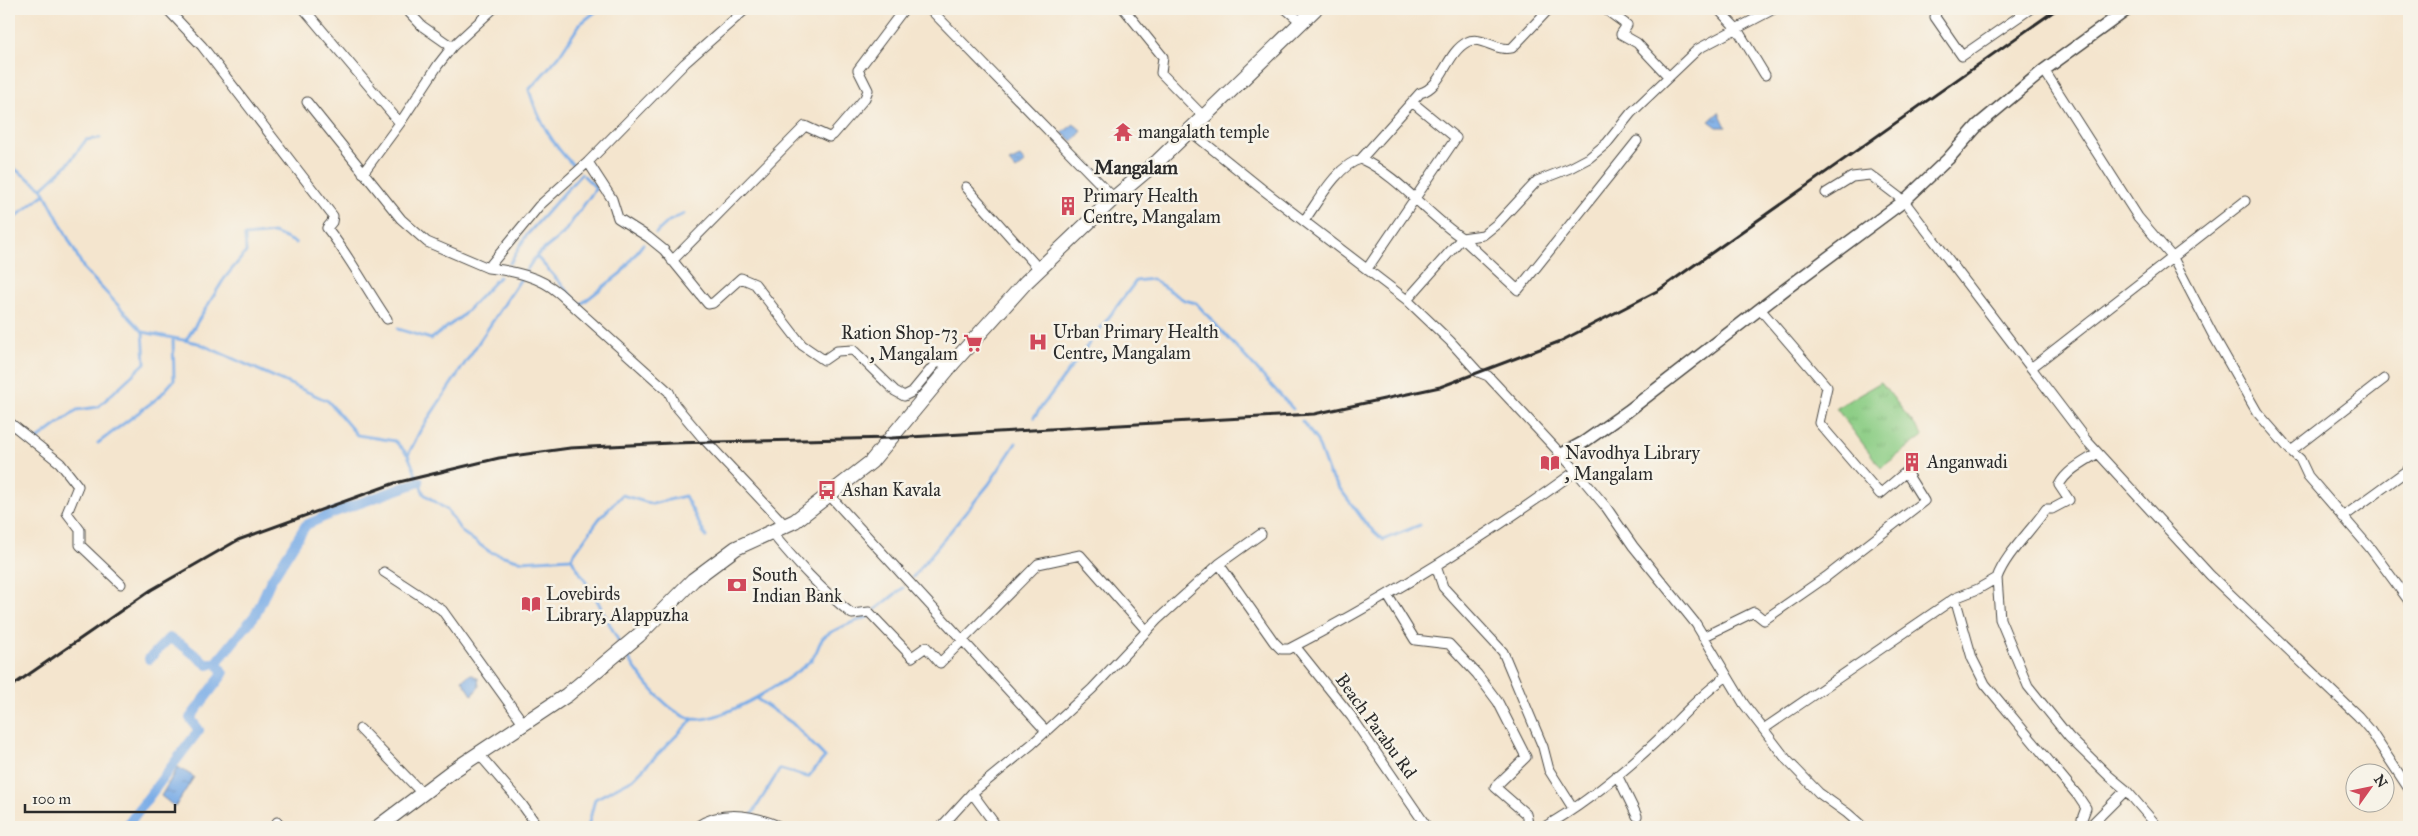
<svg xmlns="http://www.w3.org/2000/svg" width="2418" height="836" font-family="'IM FELL Great Primer',serif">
  <defs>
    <pattern id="park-tufts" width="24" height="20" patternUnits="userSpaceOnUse" patternTransform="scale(1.25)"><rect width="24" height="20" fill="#8dce86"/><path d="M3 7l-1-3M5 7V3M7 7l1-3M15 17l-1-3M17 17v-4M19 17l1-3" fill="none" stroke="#7ab174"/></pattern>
    <pattern id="water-ripples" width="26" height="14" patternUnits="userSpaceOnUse" patternTransform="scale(1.25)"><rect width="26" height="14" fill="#7cade7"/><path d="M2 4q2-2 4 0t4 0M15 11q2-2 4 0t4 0" fill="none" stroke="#668dbb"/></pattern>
  </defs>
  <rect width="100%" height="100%" fill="#f7f3e8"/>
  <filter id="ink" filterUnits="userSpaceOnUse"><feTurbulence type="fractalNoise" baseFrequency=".02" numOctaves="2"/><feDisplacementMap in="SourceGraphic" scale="10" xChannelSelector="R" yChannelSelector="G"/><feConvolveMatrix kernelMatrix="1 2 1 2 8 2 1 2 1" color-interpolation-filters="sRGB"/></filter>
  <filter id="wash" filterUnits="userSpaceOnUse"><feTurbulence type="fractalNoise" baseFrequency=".0096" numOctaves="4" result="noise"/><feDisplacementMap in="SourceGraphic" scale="20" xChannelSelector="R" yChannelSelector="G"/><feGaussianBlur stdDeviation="1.12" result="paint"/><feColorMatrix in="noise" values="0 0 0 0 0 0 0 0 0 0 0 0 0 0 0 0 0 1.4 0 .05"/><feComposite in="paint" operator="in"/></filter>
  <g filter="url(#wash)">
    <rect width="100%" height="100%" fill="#f4e5ce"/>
    <path fill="url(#park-tufts)" stroke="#5c7c58" d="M1881,382L1923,436L1881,468L1836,408Z"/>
    <path fill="url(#water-ripples)" stroke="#546c89" d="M1719,112L1726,127H1717L1709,121Z
      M1074,124L1082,131L1073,141L1062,133Z
      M1020,157L1025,163L1016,170L1009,162Z
      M471,674L478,678L479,687L472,695L462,680Z
      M178,767L194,777L175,807L161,796Z"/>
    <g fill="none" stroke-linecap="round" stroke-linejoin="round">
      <path stroke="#7cade7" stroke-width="3" d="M572,164C551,143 538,119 529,90L559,56L580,24L599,9
        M9,165L42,188L84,269L143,332L198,343L328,401L357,435L395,441L408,455L424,494L447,510L462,532L490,552L521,561L571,558L598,602L619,642
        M42,188L68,164L86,140L100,138
        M9,222L45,194
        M656,233L669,221L684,214
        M536,256L580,305L621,273L643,244
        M510,263L526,236L581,174
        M398,329L431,339L462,316L499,277
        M186,340L224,279L246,252L245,236L274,233L296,243
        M1034,417L1136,281L1152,279L1184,300L1196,303L1293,409
        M1302,421L1317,441L1329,474L1367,525L1383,540L1420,525
        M35,441L77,410L98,407L145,363L143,332
        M98,443L159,397L174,380L173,338
        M408,455L420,431L536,256L563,234L596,188L584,176
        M571,558L599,519L622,495L652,504L685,496L706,537
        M913,577L989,484L1016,443
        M876,609L903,588
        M628,657C640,677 669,715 693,719C721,723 790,680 810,661C817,655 818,644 823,638C830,630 857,621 868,617
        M588,827L595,799L633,779L693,719
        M747,827L751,816L780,769L808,777L825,757L792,723L757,699"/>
      <path stroke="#7cade7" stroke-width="10" d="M149,659L169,638L182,645L208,665L217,662
        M126,827L199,730L190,718L223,674L217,662L256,614L270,582L306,525L335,512L419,482"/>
    </g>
  </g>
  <g filter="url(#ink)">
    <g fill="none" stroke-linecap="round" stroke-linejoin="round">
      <g stroke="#494743" stroke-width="11">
        <path id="minor" d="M167,9L202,46L333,216L332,222L327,228C349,256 366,288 387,319
          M304,9L400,123L363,173
          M406,9L422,26L452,47
          M930,9L1114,198
          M1124,9L1163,57L1161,73L1204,117
          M1286,9L1301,22
          M1605,9L1627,25L1621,34L1637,43L1668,76
          M1718,9L1737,29L1765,75
          M1937,9L1935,17L1962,56L2030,9
          M2044,70L2138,217L2173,258L2212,333L2257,412L2291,451L2300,459L2308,476L2370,548L2409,601
          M307,102L401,219L427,242L488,268L539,206L588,162L685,63L746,9
          M400,123L438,65L452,47L493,9
          M1190,131L1262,189L1407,300L1450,341L1478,372L1488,376L1571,465L1606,507L1633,546L1696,624L1744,704L1787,760L1819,793L1847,813L1863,827
          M1361,159L1420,93C1443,87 1446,53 1467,42C1481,35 1496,52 1512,48L1549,9
          M588,162L612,199L618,218L648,237L664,250L708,304L713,303L741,278L755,284L802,345L824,360L837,351L853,350L895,391L904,396L912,392L936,363H953
          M966,187L1039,269
          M1826,193L1852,177L1870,175L1904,201L2086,440L2210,575L2358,716L2370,730L2409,789
          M1304,221C1317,203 1338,164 1361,159C1400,177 1427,215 1462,238L1483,235L1498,223L1537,181L1570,168L1589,158L1607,143L1631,113L1698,49L1774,9
          M672,261L805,126L829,137L833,135L865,98L868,90L858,70L904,9
          M488,268C513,271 539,276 559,293L669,392L675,405L702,437L785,525
          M1367,269L1456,138L1412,102
          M1407,300L1462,238L1518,290L1637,141
          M2031,368L2245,201
          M9,422L60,463L78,486L67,513L80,530V545L121,584
          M2291,451L2384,379
          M830,496L1046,731
          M2343,517L2409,469
          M771,532C796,562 821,590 852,614L869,612L912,657L926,647L940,663L1038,564L1080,555L1147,631
          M1219,564L1274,642L1281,649H1289C1389,597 1484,538 1576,471
          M1436,566L1443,587L1503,652L1543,747L1549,770L1573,808
          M384,572L442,610L524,724
          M1997,578L2000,619L2028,686L2069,737L2109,776L2126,790L2089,827
          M1388,596L1415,640L1449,644L1477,674L1498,702L1526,757L1495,787L1526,814L1529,827
          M1955,598L1972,658L1985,684L2078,796L2086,808L2082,819L2084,827
          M1703,637L1754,612L1764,620L1826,577L1924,501L1906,472L1880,494L1819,423L1827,387L1760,309
          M1295,646L1351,716L1427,827
          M1765,728L1955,598L1978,589L1997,578C2005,555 2031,531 2046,509H2052L2069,500L2059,485C2067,470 2084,462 2098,453
          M360,729L422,793
          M478,753L521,803L538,827
          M1617,775L1637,816
          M2126,790L2158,827
          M972,793L997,827
          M277,822L281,827
          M696,827C722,809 754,815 781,827
          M941,827L972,793L1032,744L1092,689L1157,620L1219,564L1261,534
          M1544,827C1586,804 1627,769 1662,736C1683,715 1702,694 1727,676"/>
      </g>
      <g stroke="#494743" stroke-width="14">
        <path id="tertiary" d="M1560,455L1584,442L1628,411L1787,288L1904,201L1948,159L1978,125L2044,70L2128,9"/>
      </g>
      <g stroke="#494743" stroke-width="16">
        <path id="primary" d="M378,827L451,772L567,695L639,635L693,580L736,548L795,521L871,462L953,363L1026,282L1114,198L1158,161L1315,9"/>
      </g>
      <use href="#minor" stroke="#fff" stroke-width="9"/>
      <use href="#tertiary" stroke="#fff" stroke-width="11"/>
      <use href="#primary" stroke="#fff" stroke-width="14"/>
      <path stroke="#2b2b2b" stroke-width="3" d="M9,688L151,590L238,540L395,483L499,458L570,448L671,443L892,438L1314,414L1440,387L1561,341L1659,290L2057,9"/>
    </g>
  </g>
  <defs>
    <g id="temple-bare" transform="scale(1.5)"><path d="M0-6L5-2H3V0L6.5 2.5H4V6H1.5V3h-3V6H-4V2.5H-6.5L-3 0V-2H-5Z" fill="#d1495b" stroke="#f7f3e8" stroke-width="2.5" paint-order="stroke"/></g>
    <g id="building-bare" transform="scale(1.5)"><path d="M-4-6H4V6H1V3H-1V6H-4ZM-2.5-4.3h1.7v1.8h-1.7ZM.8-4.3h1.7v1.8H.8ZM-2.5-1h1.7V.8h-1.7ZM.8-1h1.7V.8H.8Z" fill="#d1495b" stroke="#f7f3e8" stroke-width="2.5" paint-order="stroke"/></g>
    <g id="hospital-bare" transform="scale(1.5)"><path d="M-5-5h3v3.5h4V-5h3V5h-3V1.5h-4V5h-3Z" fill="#d1495b" stroke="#f7f3e8" stroke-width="2.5" paint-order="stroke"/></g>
    <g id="supermarket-bare" transform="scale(1.5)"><path d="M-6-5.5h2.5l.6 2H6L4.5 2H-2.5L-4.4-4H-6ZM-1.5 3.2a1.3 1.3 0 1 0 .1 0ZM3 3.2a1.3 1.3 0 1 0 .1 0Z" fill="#d1495b" stroke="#f7f3e8" stroke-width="2.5" paint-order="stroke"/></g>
    <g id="library-bare" transform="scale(1.5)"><path d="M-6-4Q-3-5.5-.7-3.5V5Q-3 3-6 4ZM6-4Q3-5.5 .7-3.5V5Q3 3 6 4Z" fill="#d1495b" stroke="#f7f3e8" stroke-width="2.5" paint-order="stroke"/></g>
    <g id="bus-bare" transform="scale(1.5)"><path d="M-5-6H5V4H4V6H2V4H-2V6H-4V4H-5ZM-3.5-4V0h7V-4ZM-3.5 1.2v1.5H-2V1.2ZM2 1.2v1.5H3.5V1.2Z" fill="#d1495b" stroke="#f7f3e8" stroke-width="2.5" paint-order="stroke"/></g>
    <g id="bank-bare" transform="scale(1.5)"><path d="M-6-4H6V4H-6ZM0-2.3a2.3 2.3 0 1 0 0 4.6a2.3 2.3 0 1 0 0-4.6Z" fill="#d1495b" stroke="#f7f3e8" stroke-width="2.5" paint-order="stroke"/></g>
  </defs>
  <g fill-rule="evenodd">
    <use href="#temple-bare" x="1123" y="132"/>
    <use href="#building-bare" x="1068" y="206"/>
    <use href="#hospital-bare" x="1038" y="342"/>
    <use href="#supermarket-bare" x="973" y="343"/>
    <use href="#building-bare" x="1912" y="462"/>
    <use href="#library-bare" x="1550" y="463"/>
    <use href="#bus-bare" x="827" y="490"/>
    <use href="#bank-bare" x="737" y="585"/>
    <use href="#library-bare" x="531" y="604"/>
  </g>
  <g text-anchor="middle" stroke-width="5" stroke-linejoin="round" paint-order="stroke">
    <g font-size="18" fill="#2b2b2b" stroke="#f7f3e8" text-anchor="start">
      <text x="1138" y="138">mangalath temple</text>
      <text x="1083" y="202">Primary Health<tspan x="1083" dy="21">Centre, Mangalam</tspan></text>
      <text x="1053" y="338">Urban Primary Health<tspan x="1053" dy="21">Centre, Mangalam</tspan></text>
      <text x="958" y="339" text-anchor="end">Ration Shop-73<tspan x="958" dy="21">, Mangalam</tspan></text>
      <text x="1565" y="459">Navodhya Library<tspan x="1565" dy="21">, Mangalam</tspan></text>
      <text x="1927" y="468">Anganwadi</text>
      <text x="842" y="496">Ashan Kavala</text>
      <text x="752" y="581">South<tspan x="752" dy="21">Indian Bank</tspan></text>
      <text x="546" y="600">Lovebirds<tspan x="546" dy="21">Library, Alappuzha</tspan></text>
    </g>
    <g font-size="18" fill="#2b2b2b" stroke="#f7f3e8">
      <text transform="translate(1376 726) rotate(54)" y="6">Beach Parabu Rd</text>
    </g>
    <g font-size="19" font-weight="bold" fill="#2b2b2b" stroke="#f7f3e8">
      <text x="1136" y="174">Mangalam</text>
    </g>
  </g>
  <rect width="2418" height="836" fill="none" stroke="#f7f3e8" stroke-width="30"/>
  <g transform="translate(2370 788) rotate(57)"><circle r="24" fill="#f7f3e8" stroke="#a5a39c"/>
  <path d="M0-4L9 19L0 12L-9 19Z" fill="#d1495b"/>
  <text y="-8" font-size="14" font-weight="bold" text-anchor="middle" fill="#2b2b2b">N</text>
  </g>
  <path d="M25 804v8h150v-8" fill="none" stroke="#2b2b2b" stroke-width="2.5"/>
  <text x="32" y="804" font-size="15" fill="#2b2b2b" stroke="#f7f3e8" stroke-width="4" paint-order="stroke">100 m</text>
</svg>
